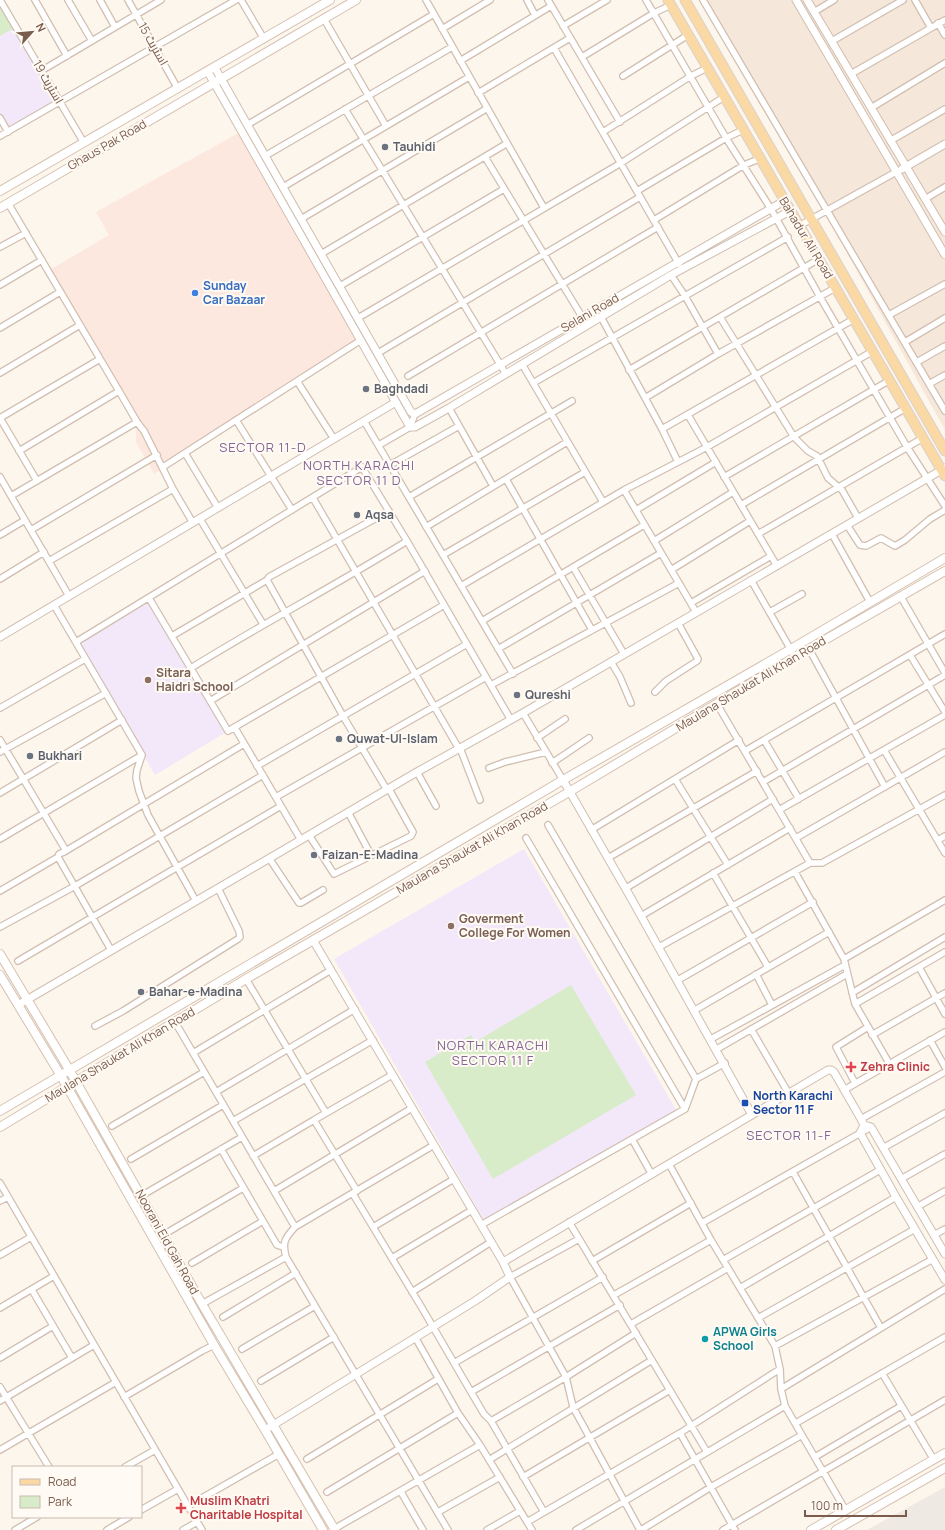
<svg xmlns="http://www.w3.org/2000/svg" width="945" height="1530" font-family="Manrope,Cairo,sans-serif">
  <rect width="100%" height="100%" fill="#fdf6ec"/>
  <path fill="#f5e8da" d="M707,0H945V430Z"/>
  <path fill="#fde8e0" d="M242,131L360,339L154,474L136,442V421L48,271L109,235L96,212Z"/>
  <path fill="#efe9e4" d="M945,1487V1530H867Z"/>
  <path fill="#f3e8fa" d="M16,27L60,102L8,132L0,118V36Z
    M149,598L228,731L155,775L76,642Z
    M524,849L678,1113L485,1222L334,959Z"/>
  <path fill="#d8ecc9" d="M0,0L16,27L0,36Z
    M571,985L636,1095L493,1179L425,1062L471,1035L475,1042Z"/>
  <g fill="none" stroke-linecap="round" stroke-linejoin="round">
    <g stroke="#d1beb0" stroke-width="8">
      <path id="minor" d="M0,0L84,143
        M35,0L67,56
        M68,0L92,41
        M100,0L115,27
        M128,0L178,89
        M241,0L264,39
        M426,0L544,208
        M527,0L535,15
        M548,0L620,122
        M646,0L726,138L771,209L820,297L907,447L945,506
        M703,0L945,411
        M915,0L931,28
        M814,12L834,0
        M324,19L386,126
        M938,23L945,35
        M563,26L607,0
        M442,29L490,0
        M832,41L903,0
        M554,48L679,264
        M582,57L654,13L671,5
        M460,61L551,6
        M41,71L161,0
        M851,74L945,20
        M623,76L688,35
        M478,93L570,38
        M871,108L945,63
        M345,109L506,374
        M0,118L8,132
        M247,125L434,14
        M603,132L691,76L707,68
        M0,136L236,0
        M890,141L945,109
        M265,156L452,47
        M485,157L587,325
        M283,187L469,77
        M637,191L726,138L743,130
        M925,199L945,187
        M8,203L119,391L137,422L144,431L173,489L193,523
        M301,219L486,109
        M654,220L744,165L759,159
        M799,226L896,172
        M0,247L26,233
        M321,254L506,144
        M671,275L685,296L718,354
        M0,285L42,260
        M340,286L504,189
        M889,315L945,284
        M601,317L662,429L678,462
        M720,317L794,437L808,451L817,456L828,478L842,490L858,518
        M358,318L621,163L724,97
        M0,328L60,292
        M905,342L945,318
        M378,353L640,197
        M917,362L945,346
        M522,364L603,502
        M629,370L819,259
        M0,373L80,325
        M408,376L658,227
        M297,381L334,439
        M533,383L788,237
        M929,384L945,375
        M645,398L718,354L835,288
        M449,408L493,486
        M688,415L777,566
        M0,418L100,359
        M0,418L37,481
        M236,420L292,510
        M364,421L513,674
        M662,429L854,319
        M379,445L410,427L415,414
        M19,451L119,391
        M185,453L218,508
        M390,465L459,426
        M163,467L361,340
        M0,477L69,596
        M724,477L890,380
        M506,479L592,630
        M624,490L696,612
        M11,496L137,422
        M409,497L572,401
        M313,498L459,749
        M741,505L906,408
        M636,510L716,462
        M200,519L263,624
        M847,525L860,545L866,546L881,538L895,546L905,540L930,519L945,510
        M426,527L567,442
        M31,530L157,455
        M758,534L923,438
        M832,534L870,602
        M0,535L25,520
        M654,541L733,492
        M443,555L585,472
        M49,561L173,489
        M573,567L624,654
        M671,570L750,521
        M0,579L44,552
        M267,580L343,716L387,790
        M751,580L795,657
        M461,586L624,490L707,447L873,351
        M901,597L945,673
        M149,598L228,731L444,605
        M691,603L771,556
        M54,605L142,755L137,770L136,778L139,791L148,815L196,901
        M770,612L802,594
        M482,621L644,525
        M172,636L267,580L269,577L389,511
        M76,642L362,467L407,541L511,720
        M498,649L661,553
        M809,649L885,787
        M910,655L945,712
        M611,662L620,677L631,703
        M191,668C262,624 336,585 407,541
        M491,685L679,583
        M655,692L666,681L697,661L698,659L678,623
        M210,701L425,571
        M717,704L810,863
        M0,708L85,659
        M523,713L563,780
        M235,728L301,840
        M537,738L565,719
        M0,740L65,849L64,852L59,854L58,857L111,950
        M764,740L799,799
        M460,748L480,800
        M884,750L945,853
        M745,751L945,634
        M0,752L106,693
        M552,763L589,738
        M257,766L467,644
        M489,768L505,762L546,752
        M417,772L436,806
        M675,779L728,865
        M763,782L945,675
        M0,793L122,720
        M276,797L486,677
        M779,810L945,715
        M348,812L371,855
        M591,830L739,740
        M309,835L334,874L411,836L413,832L389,789
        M526,838L685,1109
        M796,838L945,752
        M0,839L142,755
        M938,840L945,836
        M64,852L244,744
        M269,858L299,903H301L323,890
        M608,858L757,771
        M795,872L844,959L855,1004L889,1063
        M713,873L768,967
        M626,888L773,799
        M0,891L58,857
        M641,916L790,828
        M0,927L75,886L263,775
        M659,947L810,863H822L945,795
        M844,959L945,900
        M18,961L281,806
        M919,967L945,1014
        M756,974L772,1005
        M246,979L326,1113
        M678,980L813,902
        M852,993L945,937
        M855,1004L945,952
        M695,1010L829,932
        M175,1022L295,1227
        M95,1026L123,1011L238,939L240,937L239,931L218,888
        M751,1029L789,1094
        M872,1035L945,993
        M711,1039L845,965
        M930,1040L945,1067
        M717,1049L847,974
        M193,1053L331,970
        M696,1079L725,1063
        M855,1083L836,1047L868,1027
        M844,1090L945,1032
        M216,1092L355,1009
        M861,1119L945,1072
        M233,1121L373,1040
        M112,1126L204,1072
        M632,1139L651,1173
        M883,1148L945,1113
        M221,1149L277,1245L283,1247
        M253,1156L314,1120
        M131,1159L223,1105
        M669,1164L711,1240L775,1346L780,1369L781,1389L785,1406L846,1511
        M793,1172L881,1328
        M901,1179L945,1154
        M0,1183L202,1530
        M274,1191L412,1108
        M357,1191L314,1120L392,1075
        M353,1194L422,1308L471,1392L484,1414L491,1421L544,1512
        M141,1196L242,1137
        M0,1201L8,1197
        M917,1207L945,1191
        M569,1222L707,1452
        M702,1223L871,1127
        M481,1225L685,1109L696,1079L548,825
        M373,1227L454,1179
        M163,1235L243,1188
        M934,1235L945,1229
        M579,1239L510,1277L566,1377L573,1407L640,1530
        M0,1255L31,1237
        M286,1257L448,1530
        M392,1258L472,1210
        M723,1260L880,1170
        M592,1261L691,1203
        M192,1263L263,1221
        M740,1288L896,1197
        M32,1290L72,1358
        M412,1292L491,1242
        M614,1295L711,1240
        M202,1304L286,1257C282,1242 285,1238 295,1227L434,1145
        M0,1308L54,1276
        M223,1317L296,1273
        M758,1318L915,1229
        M631,1324L728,1268
        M415,1337L458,1413L480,1445L532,1530
        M775,1346L933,1259
        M242,1349L315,1306
        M0,1358L53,1326
        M454,1363L603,1277
        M882,1373L934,1460
        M261,1381L334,1337
        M0,1387L49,1467
        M781,1389L945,1289
        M471,1392L620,1305
        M124,1397L202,1351L214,1345
        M0,1401L94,1345
        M491,1421L566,1377L636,1333
        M796,1423L945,1337
        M680,1433L735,1530
        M0,1450L116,1382
        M815,1457L901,1406
        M307,1459L438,1379
        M489,1460L652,1360
        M125,1467L155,1450
        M523,1477L670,1390
        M327,1492L458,1413
        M401,1492L423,1530
        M188,1506L279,1454
        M141,1510L178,1489
        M438,1512L500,1477
        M527,1522L680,1433L780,1369
        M334,1529L480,1445
        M15,1530L37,1517
        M107,1530L129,1517
        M183,1530L197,1522
        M487,1530L520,1511
        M576,1530L785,1406
        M641,1530L711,1487L802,1435
        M723,1530L945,1400"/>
    </g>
    <g stroke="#d1beb0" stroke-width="9">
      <path id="tertiary" d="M796,0L945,255
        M807,0L945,232
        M215,68L403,398L411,412L415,414L784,201
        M208,72L410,427H415L449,408L671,275L790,211
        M902,169L945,144
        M0,637L396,402
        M563,780L631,898L752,1115
        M18,1005L417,772L523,713L945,468
        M864,1125L871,1127L945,1254
        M503,1262L828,1070H831L834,1072L861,1119L864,1125L860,1133L896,1197L945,1280
        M270,1427L475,1301L510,1277L503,1262L313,940"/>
    </g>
    <g stroke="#d6c0b0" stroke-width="10">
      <path id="secondary" d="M0,191L330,0
        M0,208L356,0
        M0,954L70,1071L202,1304L335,1530
        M0,975L61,1076L214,1345L265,1430L323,1530
        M0,1111L563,780L791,649L945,558
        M0,1127L246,979L569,792L795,657L945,571
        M811,1530L945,1453
        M836,1530L945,1468"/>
    </g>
    <g stroke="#dad1cd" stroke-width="11">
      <path id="primary" d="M668,0L945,476
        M685,0L945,451"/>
    </g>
    <use href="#minor" stroke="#fff" stroke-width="5.5"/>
    <use href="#tertiary" stroke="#fff" stroke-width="7"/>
    <use href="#secondary" stroke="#fff" stroke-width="8"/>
    <use href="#primary" stroke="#fbd9a5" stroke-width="9"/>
  </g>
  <g fill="#6b7280" stroke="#fffaf3" stroke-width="1.5">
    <circle cx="385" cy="147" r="4"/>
    <circle cx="366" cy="389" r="4"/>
    <circle cx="357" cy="515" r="4"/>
    <circle cx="517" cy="695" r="4"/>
    <circle cx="339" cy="739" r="4"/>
    <circle cx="30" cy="756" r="4"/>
    <circle cx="314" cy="855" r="4"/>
    <circle cx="141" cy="992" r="4"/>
  </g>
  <circle fill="#3f7fe0" stroke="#fffaf3" stroke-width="1.5" cx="195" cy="293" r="4"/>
  <g fill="#8d6e63" stroke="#fffaf3" stroke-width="1.5">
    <circle cx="148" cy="680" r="4"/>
    <circle cx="451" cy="926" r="4"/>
  </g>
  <g fill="#e0444e" stroke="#fffaf3" stroke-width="1.5">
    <path d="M849 1061h4v4h4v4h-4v4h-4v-4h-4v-4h4z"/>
    <path d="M179 1502h4v4h4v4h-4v4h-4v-4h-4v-4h4z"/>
  </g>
  <rect fill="#1a4fb4" stroke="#fffaf3" stroke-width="1.5" x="741" y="1099" width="8" height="8" rx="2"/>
  <circle fill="#0f9aa8" stroke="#fffaf3" stroke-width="1.5" cx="705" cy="1339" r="4"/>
  <g text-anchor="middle" stroke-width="4" stroke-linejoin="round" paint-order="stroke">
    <g font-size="12" fill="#7a5c4d" stroke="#fffaf3">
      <text transform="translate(153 44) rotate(60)" y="4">اسٹریٹ 15</text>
      <text transform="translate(48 82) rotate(60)" y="4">اسٹریٹ 19</text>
      <text transform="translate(107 145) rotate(-30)" y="4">Ghaus Pak Road</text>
      <text transform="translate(806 238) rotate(59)" y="4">Bahadur Ali Road</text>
      <text transform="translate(590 313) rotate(-30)" y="4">Selani Road</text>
      <text transform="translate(751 684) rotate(-31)" y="4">Maulana Shaukat Ali Khan Road</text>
      <text transform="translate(472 848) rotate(-30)" y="4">Maulana Shaukat Ali Khan Road</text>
      <text transform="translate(120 1055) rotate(-31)" y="4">Maulana Shaukat Ali Khan Road</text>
      <text transform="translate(167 1242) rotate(61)" y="4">Noorani Eid Gah Road</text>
    </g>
    <g font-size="12" font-weight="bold" fill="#5b616d" stroke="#fffaf3" text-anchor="start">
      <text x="393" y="151">Tauhidi</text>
      <text x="374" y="393">Baghdadi</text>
      <text x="365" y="519">Aqsa</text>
      <text x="525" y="699">Qureshi</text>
      <text x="347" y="743">Quwat-Ul-Islam</text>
      <text x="38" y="760">Bukhari</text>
      <text x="322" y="859">Faizan-E-Madina</text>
      <text x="149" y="996">Bahar-e-Madina</text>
    </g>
    <g font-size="12" font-weight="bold" fill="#366cbe" stroke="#fffaf3" text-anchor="start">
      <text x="203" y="290">Sunday<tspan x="203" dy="14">Car Bazaar</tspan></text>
    </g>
    <g font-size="12" font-weight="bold" fill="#785e54" stroke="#fffaf3" text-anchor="start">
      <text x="156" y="677">Sitara<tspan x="156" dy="14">Haidri School</tspan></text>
      <text x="459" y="923">Goverment<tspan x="459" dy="14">College For Women</tspan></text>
    </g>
    <g font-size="12" font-weight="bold" fill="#be3a42" stroke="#fffaf3" text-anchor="start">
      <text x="860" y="1071">Zehra Clinic</text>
      <text x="190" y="1505">Muslim Khatri<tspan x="190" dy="14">Charitable Hospital</tspan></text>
    </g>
    <g font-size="12" font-weight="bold" fill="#164399" stroke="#fffaf3" text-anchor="start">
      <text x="753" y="1100">North Karachi<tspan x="753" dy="14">Sector 11 F</tspan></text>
    </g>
    <g font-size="12" font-weight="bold" fill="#0d838f" stroke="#fffaf3" text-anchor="start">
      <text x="713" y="1336">APWA Girls<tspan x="713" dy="14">School</tspan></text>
    </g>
    <g font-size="13" letter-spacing="1" fill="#846695" stroke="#fffaf3">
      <text x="263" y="452">SECTOR 11-D</text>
      <text x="359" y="470">NORTH KARACHI<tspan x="359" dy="15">SECTOR 11 D</tspan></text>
      <text x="493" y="1050">NORTH KARACHI<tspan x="493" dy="15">SECTOR 11 F</tspan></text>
      <text x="789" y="1140">SECTOR 11-F</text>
    </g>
  </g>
  <rect x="12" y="1466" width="130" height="52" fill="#fffaf3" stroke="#cabbb1"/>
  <rect x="20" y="1479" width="20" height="6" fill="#fbd9a5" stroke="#cabbb1"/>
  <text x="48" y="1486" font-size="12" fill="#7a5c4d">Road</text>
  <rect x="20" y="1496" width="20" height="12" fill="#d8ecc9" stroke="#cabbb1"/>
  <text x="48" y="1506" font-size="12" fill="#7a5c4d">Park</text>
  <g transform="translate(32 32) rotate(63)" stroke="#fffaf3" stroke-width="3" paint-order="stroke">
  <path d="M0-3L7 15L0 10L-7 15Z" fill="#7a5c4d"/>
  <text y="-6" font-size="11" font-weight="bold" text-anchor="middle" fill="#7a5c4d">N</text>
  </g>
  <path d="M805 1510v6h101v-6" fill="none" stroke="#7a5c4d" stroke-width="2"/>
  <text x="811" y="1510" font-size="12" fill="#7a5c4d" stroke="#fffaf3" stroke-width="3" paint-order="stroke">100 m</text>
</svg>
